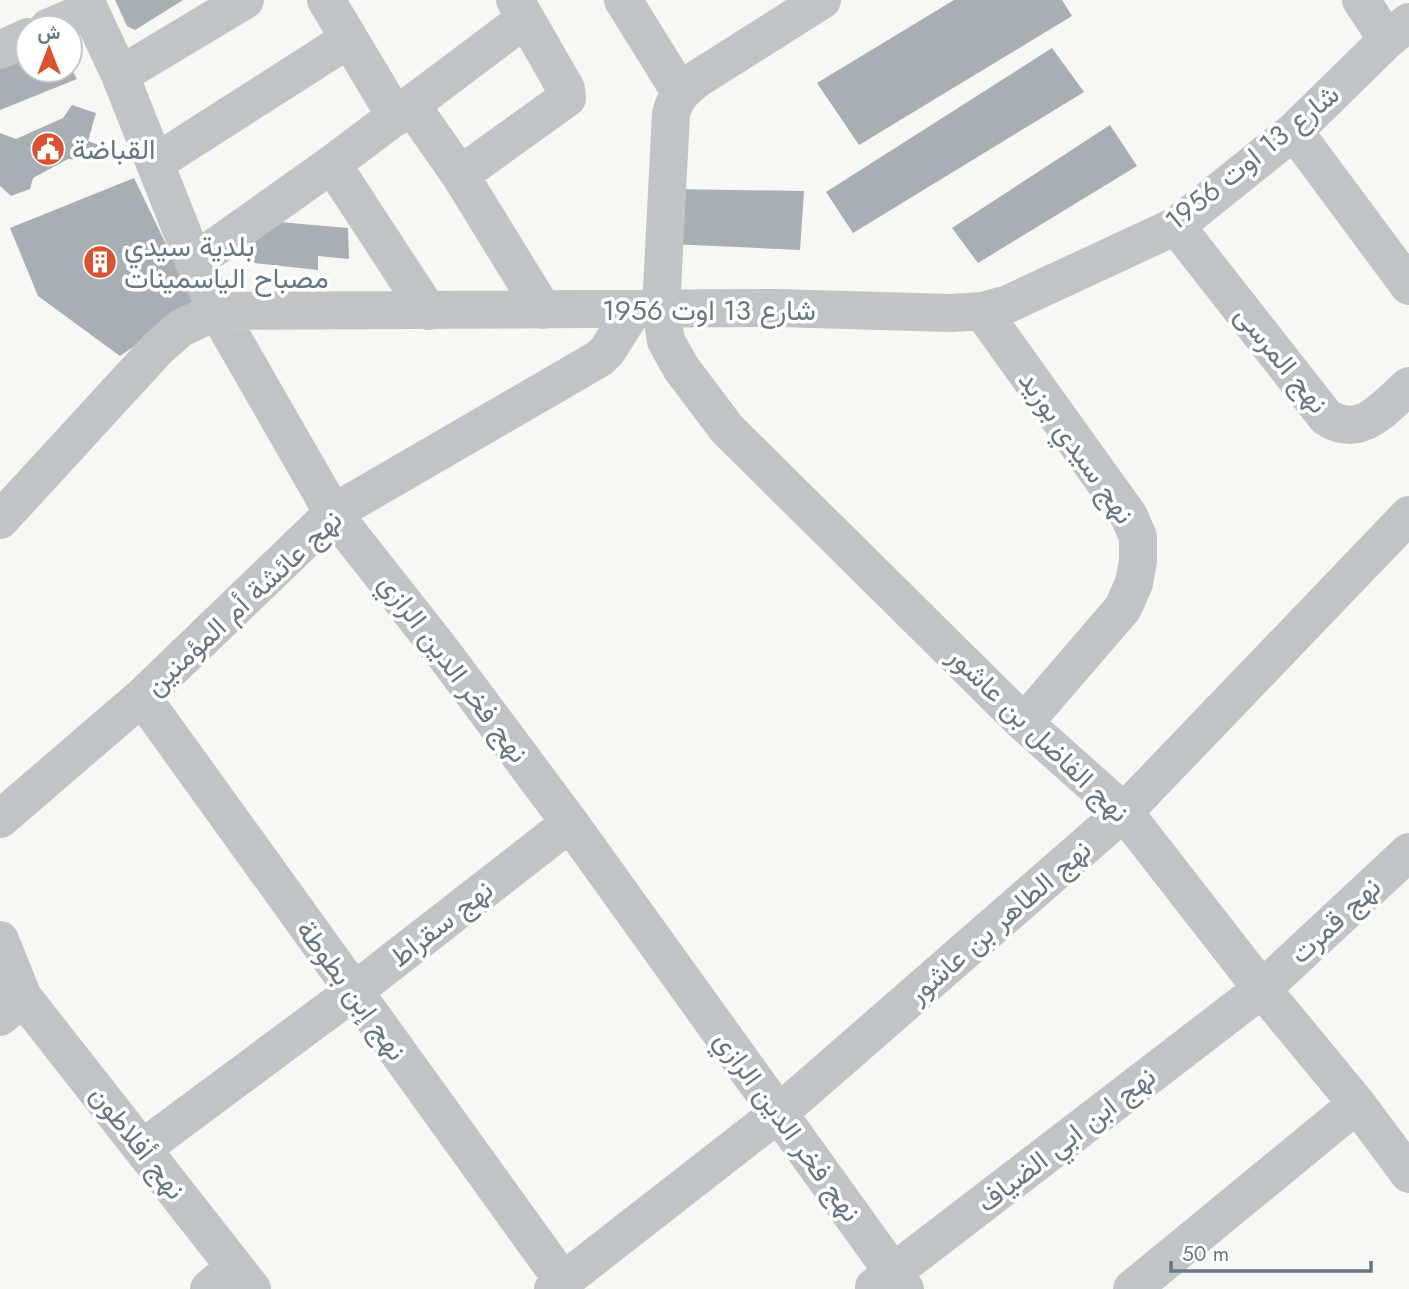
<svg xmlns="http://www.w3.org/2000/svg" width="1409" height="1289" font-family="Jost,Vazirmatn,sans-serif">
  <rect width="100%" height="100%" fill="#f7f7f4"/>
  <path fill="#a7afb4" d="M115,0H183L135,30L127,26Z
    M954,0H1062L1072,16L859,145L817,83Z
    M28,38V70H72L77,79L0,110V52Z
    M1052,48L1084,92L853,233L826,192Z
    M72,105L96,113L88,141L99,145L93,153L78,160L68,159L33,178L30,189L11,196L0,186V133L16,139L63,118Z
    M1110,125L1137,166L978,263L952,228Z
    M134,178L195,304L120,356L38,296L10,228Z
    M672,189L804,191L800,250L670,244Z
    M257,220L348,228L349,259L318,256V270L254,263Z"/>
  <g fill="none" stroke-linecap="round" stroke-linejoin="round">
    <path stroke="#c0c4c7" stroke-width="38" d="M85,0L120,75L194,262L217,311L333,513L444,654L570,823L905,1289
      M326,0L396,117
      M623,0L680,92
      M822,0L697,79C683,90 675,97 671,114L661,309L666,341L681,368L727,429L1024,723L1124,812L1262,989L1357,1104L1409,1174
      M1361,0L1387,40
      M48,28L89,10
      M0,50L28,37
      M120,75L245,0
      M411,105L460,175L543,310
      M1294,131L1409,286
      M155,163L349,39
      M332,164L428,311
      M460,175L567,98L566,89L515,0
      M1176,226L1326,417C1361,440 1383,408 1409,386
      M194,262L332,164L525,19
      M982,311L1129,516L1138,537V561L1134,583L1123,608L1024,723
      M0,520L158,348L181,328L217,311L777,308L951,313L982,311L1008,304L1176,226L1294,131L1387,40L1409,22
      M142,697L563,1281
      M0,819L142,697L333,513L600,358L607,351L633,310
      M0,940L23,997L0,1017
      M23,997L252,1289
      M143,1148L353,992L570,823
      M874,1287L1262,989L1409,852
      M209,1289L235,1267
      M553,1289L780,1112L1124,812L1409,515
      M1132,1289L1357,1104"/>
  </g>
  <defs>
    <g id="civic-disc" transform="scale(1.75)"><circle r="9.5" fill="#d95331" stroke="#fff"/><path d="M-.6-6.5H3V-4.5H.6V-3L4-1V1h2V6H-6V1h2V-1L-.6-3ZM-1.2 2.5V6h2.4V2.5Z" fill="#fff"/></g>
    <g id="building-disc" transform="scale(1.75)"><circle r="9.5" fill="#d95331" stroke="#fff"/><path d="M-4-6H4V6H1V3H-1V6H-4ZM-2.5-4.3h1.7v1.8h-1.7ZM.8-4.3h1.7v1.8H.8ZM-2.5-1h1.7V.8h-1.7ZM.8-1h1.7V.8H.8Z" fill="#fff"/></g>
  </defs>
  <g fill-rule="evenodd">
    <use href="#civic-disc" x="48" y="149"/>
    <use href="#building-disc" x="100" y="262"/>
  </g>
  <g text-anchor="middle" stroke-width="7" stroke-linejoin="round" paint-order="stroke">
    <g font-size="28" fill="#677883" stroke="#fff" text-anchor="start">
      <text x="72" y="159">القباضة</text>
      <text x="124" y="256">بلدية سيدي<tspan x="124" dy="32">مصباح الياسمينات</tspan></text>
    </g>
    <g font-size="28" fill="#677883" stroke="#fff">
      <text transform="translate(1252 157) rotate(-39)" y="10">شارع 13 اوت 1956</text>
      <text x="709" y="320">شارع 13 اوت 1956</text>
      <text transform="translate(1282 359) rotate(51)" y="10">نهج المرسى</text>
      <text transform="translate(1077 447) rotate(55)" y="10">نهج سيدي بوزيد</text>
      <text transform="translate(243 602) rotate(-43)" y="10">نهج عائشة أم المؤمنين</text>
      <text transform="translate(454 668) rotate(53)" y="10">نهج فخر الدين الرازي</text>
      <text transform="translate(1039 734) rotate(44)" y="10">نهج الفاضل بن عاشور</text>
      <text transform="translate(1335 920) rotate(-43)" y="10">نهج قمرت</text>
      <text transform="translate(999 921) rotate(-41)" y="10">نهج الطاهر بن عاشور</text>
      <text transform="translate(441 923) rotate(-38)" y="10">نهج سقراط</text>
      <text transform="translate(352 990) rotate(54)" y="10">نهج إبن بطوطة</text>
      <text transform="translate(788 1126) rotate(54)" y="10">نهج فخر الدين الرازي</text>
      <text transform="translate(1066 1139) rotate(-38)" y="10">نهج ابن ابي الضياف</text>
      <text transform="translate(138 1142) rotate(52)" y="10">نهج أفلاطون</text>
    </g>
  </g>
  <g transform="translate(49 49)"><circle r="33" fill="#ffffff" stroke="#c2c9cd" stroke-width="2"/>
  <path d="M0-5L12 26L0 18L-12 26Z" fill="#d95331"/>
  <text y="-10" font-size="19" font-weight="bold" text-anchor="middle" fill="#677883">ش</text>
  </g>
  <path d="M1171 1261v10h200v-10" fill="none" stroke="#677883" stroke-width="3.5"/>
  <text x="1182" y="1261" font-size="21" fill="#677883" stroke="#ffffff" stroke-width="5" paint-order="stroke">50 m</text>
</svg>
